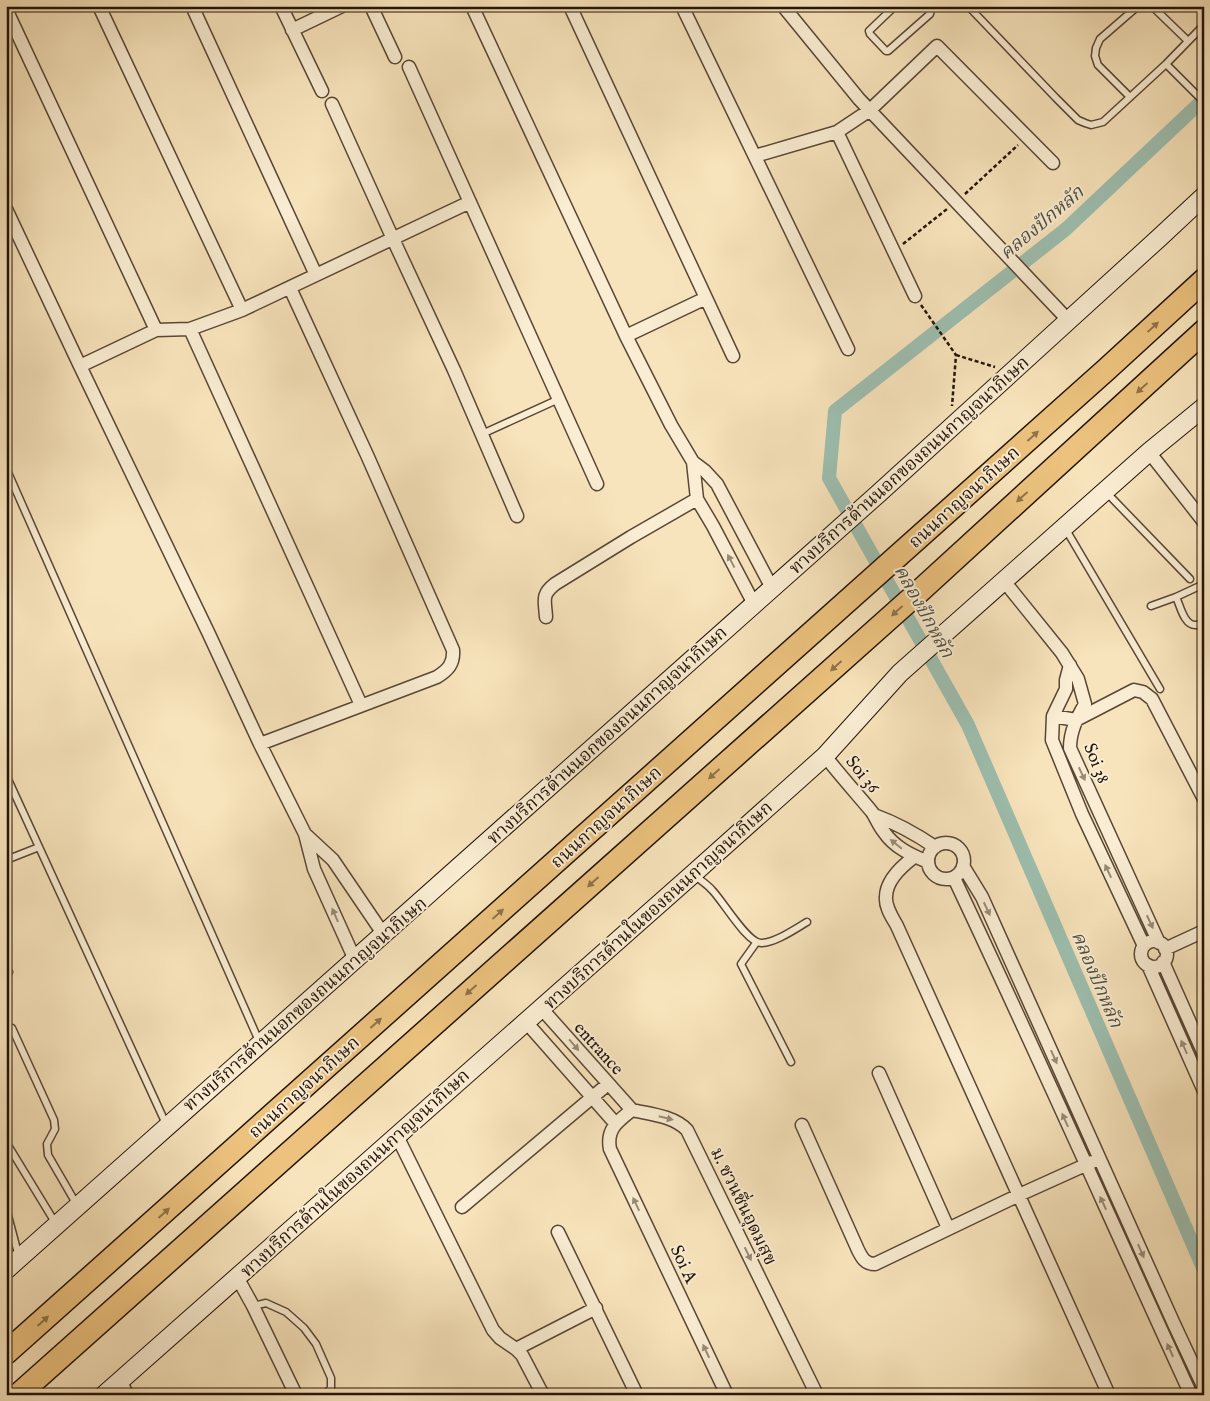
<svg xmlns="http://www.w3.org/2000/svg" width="1210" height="1401" font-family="'IM FELL English','Noto Serif Thai',serif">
  <rect width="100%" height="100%" fill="#f8e4bc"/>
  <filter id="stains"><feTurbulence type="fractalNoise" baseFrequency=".004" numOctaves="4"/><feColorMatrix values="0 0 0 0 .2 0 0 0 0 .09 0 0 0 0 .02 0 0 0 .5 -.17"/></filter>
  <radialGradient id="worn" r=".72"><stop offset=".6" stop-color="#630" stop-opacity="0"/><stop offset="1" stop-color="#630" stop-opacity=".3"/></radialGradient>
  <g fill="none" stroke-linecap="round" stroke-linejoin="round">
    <path stroke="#9dbfb0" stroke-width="14" d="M1204,99L1066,229L835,411L829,478L968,725L1204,1270"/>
    <g stroke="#584736" stroke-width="9">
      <path id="lane" d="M895,6L869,31L870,34L886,51H888L930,14L931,10L928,6
        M968,6L1056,98L1078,120L1085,123L1091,125L1103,122L1166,64L1204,25
        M1151,6L1156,10L1188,41
        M1166,64L1204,102
        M1130,97L1098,65L1095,56L1096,48L1100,39L1138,6
        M482,434L559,399
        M6,468L259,1041
        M1106,492L1190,579
        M1065,528L1160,689
        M1176,597C1180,605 1184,626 1196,625C1199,625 1201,623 1204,623
        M1151,606L1176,597L1204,584
        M6,775L166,1124
        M6,860L39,847
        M694,875C700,880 707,884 712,890C723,901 747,943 761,943C775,943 795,929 807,922
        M756,943L741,964L791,1062
        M6,976L9,972
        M12,1028L54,1120L55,1129L47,1144L48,1155L77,1205
        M6,1142L56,1224
        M6,1208L19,1257
        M253,1306L266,1303L286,1312L304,1328L316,1344L331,1378V1388L325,1395"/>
    </g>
    <g stroke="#584736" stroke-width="15">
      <path id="street" d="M99,6L242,310
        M192,6L316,275
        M281,6L322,91
        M371,6L395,57
        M472,6L626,336L671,425L693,462L705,471L717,484L772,588
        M570,6L733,356
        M682,6L848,349
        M783,6L859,99L1068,320
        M6,9L156,330
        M292,30L342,6
        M409,67L597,484
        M332,104L393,239L454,370L517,516
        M837,132L915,296
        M755,156L837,132L870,110L937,46L1053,163
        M6,209L80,366L208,632L260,744L305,834L314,869L355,960
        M190,329L361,705
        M626,336L706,298
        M80,366L156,330L190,329L242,310L470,202
        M1149,452L1204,522
        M693,462L697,499L713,526L754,604
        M1004,581L1062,653L1078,679L1085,704C1077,718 1070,731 1070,748L1159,943
        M546,617C545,600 541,595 555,584L631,537L697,499
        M1070,665L1066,680V689L1053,716L1052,740L1082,814L1144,946
        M1053,716L1076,720L1134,690L1143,692L1152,699L1204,799
        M260,744L437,677C448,670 454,664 453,650L367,455L290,288
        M825,756C840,775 856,793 872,812C876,818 879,826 884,832C894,847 911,855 928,862
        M874,815C896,823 916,834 935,847
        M305,834L333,860L384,935
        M928 861a18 18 0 1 1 36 0a18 18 0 1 1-36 0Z
        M914,857C902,866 886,880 886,897C885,907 892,917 897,926L1109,1395
        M963,866L982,897L1174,1324L1204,1388
        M954,878C1035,1049 1112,1223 1191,1395
        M1141 954a13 13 0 1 1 26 0a13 13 0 1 1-26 0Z
        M1165,949L1204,931
        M1163,962L1204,1054
        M1148,965L1204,1091
        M541,1008L632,1110
        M526,1022L615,1123
        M879,1073L948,1228
        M802,1125L858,1250C862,1258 865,1264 875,1264L1019,1195L1092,1162
        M397,1136L493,1330L500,1338L516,1349L522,1355L543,1395
        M462,1207L608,1084
        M558,1232L637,1395
        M237,1277L253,1306L296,1395
        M516,1349L596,1308
        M121,1381L127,1395
        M727,1395L610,1149C606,1129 618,1121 632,1110C650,1114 674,1116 687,1130L817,1395"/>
    </g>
    <g stroke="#221309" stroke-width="20">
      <path id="secondary" d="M6,1270L878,494L1159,238L1204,196
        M104,1395L693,874L825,756L900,673L1149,452L1204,407"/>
    </g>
    <g stroke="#221309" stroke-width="25">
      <path id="highway" d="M6,1353L1107,369L1204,280
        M18,1395L922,589L1204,331"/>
    </g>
    <path stroke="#221309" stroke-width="2.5" stroke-dasharray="4 2.5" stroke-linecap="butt" d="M965,194L1018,145
      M903,244L947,209
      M921,305L956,355L952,406
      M956,355L995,367"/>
    <use href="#lane" stroke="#faedd3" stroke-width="6"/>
    <use href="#street" stroke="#faedd3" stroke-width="12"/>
    <use href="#secondary" stroke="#faedd3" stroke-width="18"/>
    <use href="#highway" stroke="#ecc27e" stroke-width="22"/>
  </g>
  <defs><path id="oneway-solid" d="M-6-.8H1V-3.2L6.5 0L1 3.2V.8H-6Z" transform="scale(1.25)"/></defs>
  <g fill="#917349">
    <use href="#oneway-solid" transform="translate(1153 327) rotate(-43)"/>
    <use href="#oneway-solid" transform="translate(1142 388) rotate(138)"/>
    <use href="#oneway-solid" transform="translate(1033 436) rotate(-42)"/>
    <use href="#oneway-solid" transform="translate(1022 497) rotate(138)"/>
    <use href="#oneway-solid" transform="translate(897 611) rotate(138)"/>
    <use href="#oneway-solid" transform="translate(836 666) rotate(138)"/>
    <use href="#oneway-solid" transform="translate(714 774) rotate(138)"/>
    <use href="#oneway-solid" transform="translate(593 882) rotate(138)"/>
    <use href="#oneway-solid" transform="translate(498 914) rotate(-42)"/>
    <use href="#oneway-solid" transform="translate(471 990) rotate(138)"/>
    <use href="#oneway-solid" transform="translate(376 1023) rotate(-42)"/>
    <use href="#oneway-solid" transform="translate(164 1213) rotate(-42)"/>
    <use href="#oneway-solid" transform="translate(43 1321) rotate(-42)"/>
  </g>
  <g fill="#998b78">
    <use href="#oneway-solid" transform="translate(731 561) rotate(-118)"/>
    <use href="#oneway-solid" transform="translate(1082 774) rotate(65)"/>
    <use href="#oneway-solid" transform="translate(896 844) rotate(-141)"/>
    <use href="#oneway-solid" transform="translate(1108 871) rotate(-115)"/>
    <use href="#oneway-solid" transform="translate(987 909) rotate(65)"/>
    <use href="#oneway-solid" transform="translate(335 915) rotate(-114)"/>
    <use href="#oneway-solid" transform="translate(1150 922) rotate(65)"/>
    <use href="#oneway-solid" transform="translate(574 1045) rotate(49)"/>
    <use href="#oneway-solid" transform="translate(1184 1047) rotate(-114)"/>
    <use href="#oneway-solid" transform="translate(1054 1057) rotate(66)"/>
    <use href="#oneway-solid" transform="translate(666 1118) rotate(14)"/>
    <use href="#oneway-solid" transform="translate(1065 1120) rotate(-114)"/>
    <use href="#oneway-solid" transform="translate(1103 1203) rotate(-115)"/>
    <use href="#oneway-solid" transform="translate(636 1204) rotate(-115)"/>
    <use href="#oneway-solid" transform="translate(1141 1251) rotate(66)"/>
    <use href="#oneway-solid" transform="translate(748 1254) rotate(64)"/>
    <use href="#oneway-solid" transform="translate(1170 1350) rotate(-115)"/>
    <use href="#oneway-solid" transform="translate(706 1351) rotate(-115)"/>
  </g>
  <g text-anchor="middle" stroke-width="4" stroke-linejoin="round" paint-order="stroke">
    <g font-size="18" fill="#221309" stroke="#faedd3">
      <text transform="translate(909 465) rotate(-42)" y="6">ทางบริการด้านนอกของถนนกาญจนาภิเษก</text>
      <text transform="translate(964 497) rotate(-42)" y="6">ถนนกาญจนาภิเษก</text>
      <text transform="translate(607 735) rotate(-42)" y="6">ทางบริการด้านนอกของถนนกาญจนาภิเษก</text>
      <text transform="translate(1097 763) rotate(68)" y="6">Soi 38</text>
      <text transform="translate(863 774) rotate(51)" y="6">Soi 36</text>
      <text transform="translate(606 817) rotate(-42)" y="6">ถนนกาญจนาภิเษก</text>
      <text transform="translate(658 905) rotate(-42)" y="6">ทางบริการด้านในของถนนกาญจนาภิเษก</text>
      <text transform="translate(305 1004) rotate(-41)" y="6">ทางบริการด้านนอกของถนนกาญจนาภิเษก</text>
      <text transform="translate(599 1048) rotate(48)" y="6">entrance</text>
      <text transform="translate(304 1087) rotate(-42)" y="6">ถนนกาญจนาภิเษก</text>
      <text transform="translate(355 1173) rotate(-42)" y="6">ทางบริการด้านในของถนนกาญจนาภิเษก</text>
      <text transform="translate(744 1206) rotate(64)" y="6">ม. ชวนชื่นอุดมสุข</text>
      <text transform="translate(684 1264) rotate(65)" y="6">Soi A</text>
    </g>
    <g font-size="19" font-style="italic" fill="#4d4f43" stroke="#faedd3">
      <text transform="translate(1041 222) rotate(-40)" y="7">คลองปักหลัก</text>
      <text transform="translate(925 611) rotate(61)" y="7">คลองปักหลัก</text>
      <text transform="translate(1098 979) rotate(67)" y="7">คลองปักหลัก</text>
    </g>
  </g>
  <rect width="1210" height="1401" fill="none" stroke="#f8e4bc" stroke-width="25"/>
  <rect x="8" y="8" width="1195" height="1386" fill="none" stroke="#221309" stroke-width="2.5"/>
  <rect x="12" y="12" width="1185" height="1376" fill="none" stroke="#221309"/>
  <rect width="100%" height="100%" filter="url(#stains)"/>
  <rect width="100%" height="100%" fill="url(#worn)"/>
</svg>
